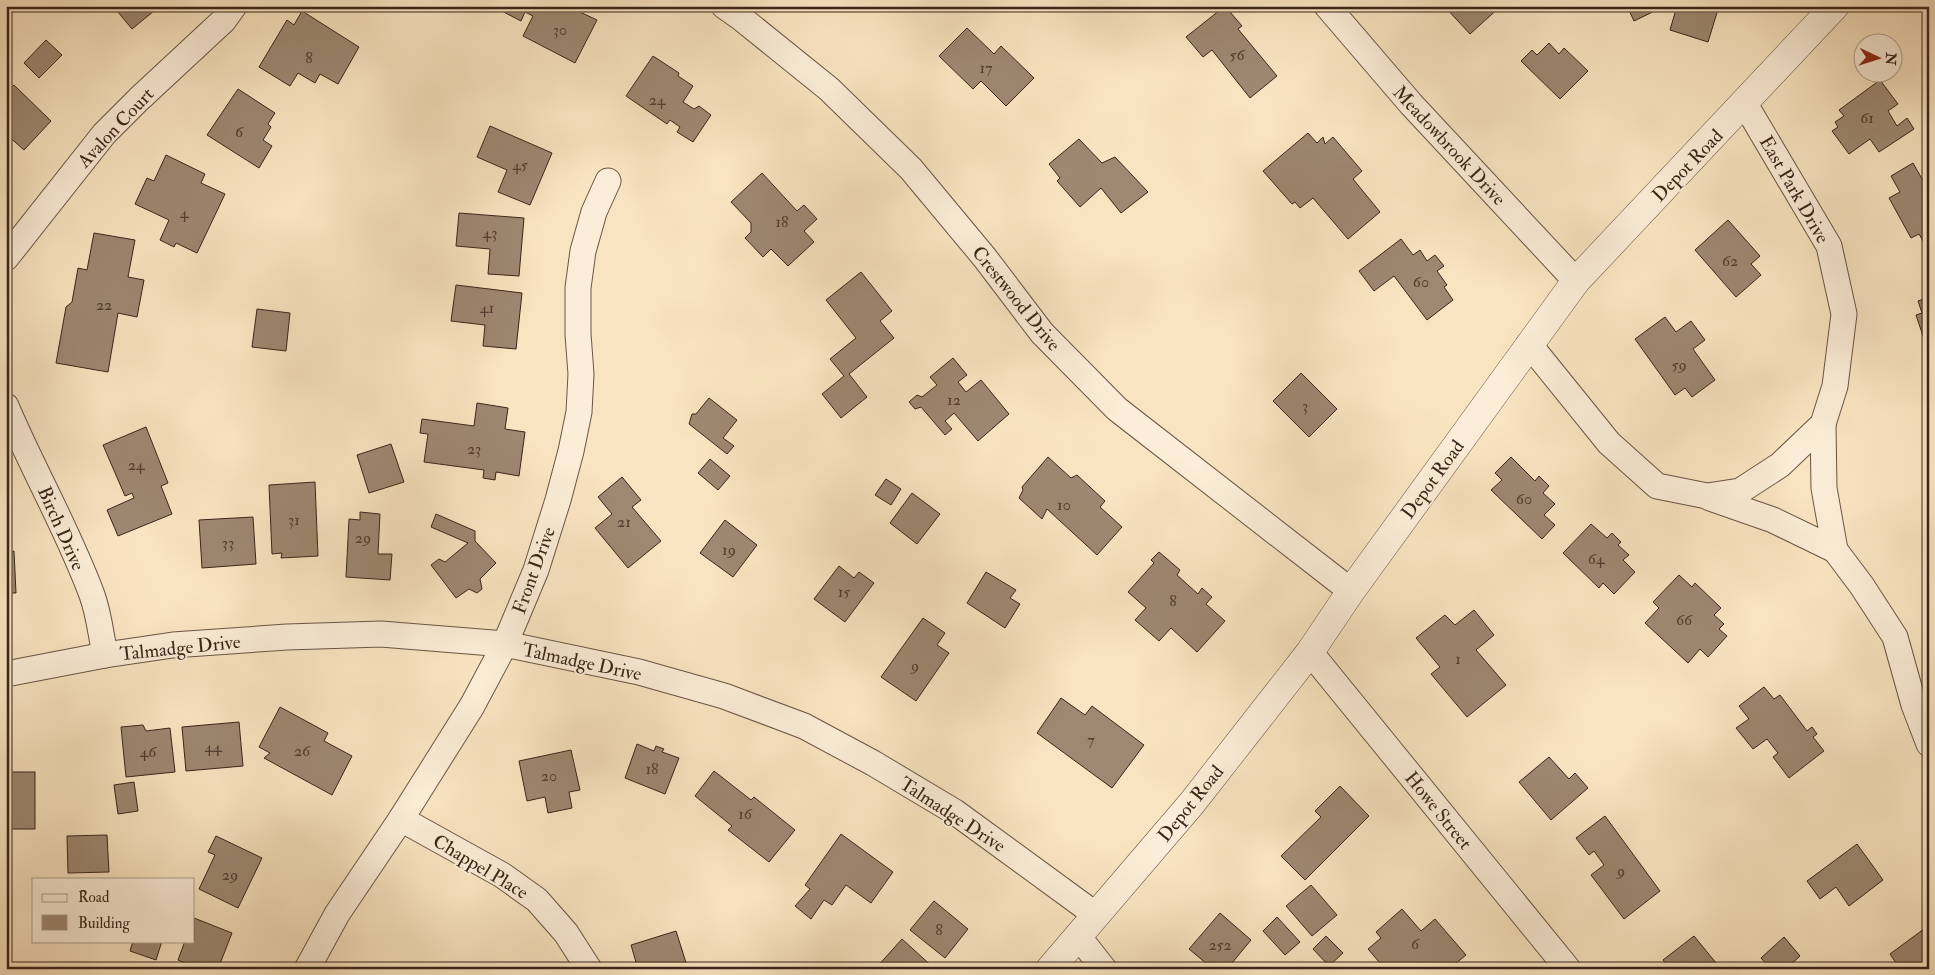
<svg xmlns="http://www.w3.org/2000/svg" width="1935" height="975" viewBox="0 0 1935 975" font-family="'IM FELL Double Pica',serif">
<style>
.building{fill:#9d8871;stroke:#39251a}
.lines{fill:none;stroke-linecap:round;stroke-linejoin:round}
.minor-casing{stroke:#695544;stroke-width:27}
.tertiary-casing{stroke:#695544;stroke-width:29}
.minor{stroke:#fbedd7;stroke-width:25}
.tertiary{stroke:#fbedd7;stroke-width:28}
.labels{text-anchor:middle;stroke-width:4;stroke-linejoin:round;paint-order:stroke}
.number-label{font-size:16px;fill:#523e30}
.street-label{font-size:19px;fill:#39251a;stroke:#fbedd7}
</style>
<rect width="100%" height="100%" fill="#f9e4c1"/>
<filter id="stains"><feTurbulence type="fractalNoise" baseFrequency=".004" numOctaves="4"/><feColorMatrix values="0 0 0 0 .2 0 0 0 0 .09 0 0 0 0 .02 0 0 0 .5 -.17"/></filter>
<radialGradient id="worn" r=".72"><stop offset=".6" stop-color="#630" stop-opacity="0"/><stop offset="1" stop-color="#630" stop-opacity=".3"/></radialGradient>
<!-- building -->
<g class="building">
<path d="M113 6H160L132 29Z"/>
<path d="M492 6H583L580 12 597 20 575 63 523 36 533 16 525 12 521 21Z"/>
<path d="M1225 6 1242 26 1238 29 1277 76 1250 98 1212 50 1203 57 1186 37Z"/>
<path d="M1444 6H1501L1470 34Z"/>
<path d="M1627 6H1665L1634 21Z"/>
<path d="M1677 6H1719L1708 42 1670 30Z"/>
<path d="M1929 8V23L1923 11Z"/>
<path d="M302 11 359 47 338 84 320 74 315 83 298 73 290 86 259 67 287 20 294 25Z"/>
<path d="M967 28 994 54 1001 46 1034 78 1006 106 981 81 973 89 939 56Z"/>
<path d="M46 40 62 55 39 78 24 63Z"/>
<path d="M1549 43 1559 54 1564 48 1588 71 1560 99 1521 61 1532 50 1537 55Z"/>
<path d="M653 56 679 73 678 76 693 86 683 102 694 109 699 106 711 115 693 142 677 132 680 127 670 120 667 124 626 96Z"/>
<path d="M1880 80 1898 104 1888 111 1897 126 1907 118 1914 129 1879 152 1870 139 1849 154 1832 131 1838 127 1835 122 1844 116 1839 110Z"/>
<path d="M14 85 51 121 24 150 6 134V93Z"/>
<path d="M238 89 275 113 268 124 271 127 263 140 272 146 259 168 207 135Z"/>
<path d="M490 126 552 153 530 205 498 192 507 170 477 157Z"/>
<path d="M1308 133 1317 143 1323 137 1325 144 1333 137 1362 171 1353 179 1380 212 1348 239 1313 198 1300 208 1295 202 1292 204 1263 171Z"/>
<path d="M1079 139 1102 163 1115 157 1148 192 1121 213 1101 188 1080 207 1057 181 1060 178 1049 164Z"/>
<path d="M166 155 205 174 201 183 225 194 197 253 176 243 174 247 160 240 169 220 135 204 147 178 154 181Z"/>
<path d="M1913 163 1929 191V244L1926 246 1919 234 1911 238 1889 198 1900 192 1891 176Z"/>
<path d="M762 173 797 211 804 205 817 219 804 231 814 242 788 266 771 249 763 257 745 238 751 232V223L731 202Z"/>
<path d="M459 213 524 218 519 276 488 274 490 249 456 246Z"/>
<path d="M1728 220 1760 256 1751 264 1761 275 1736 297 1695 250Z"/>
<path d="M94 233 135 240 128 277 144 280 137 317 118 313 108 372 56 363 66 307 72 302 78 268 87 270Z"/>
<path d="M1401 239 1413 255 1420 250 1427 261 1435 255 1444 266 1437 271 1447 285 1444 287 1453 300 1427 320 1394 276 1374 291 1359 271Z"/>
<path d="M861 272 892 311 880 321 894 338 849 374 867 397 841 418 822 394 844 376 830 359 856 338 826 300Z"/>
<path d="M1929 278V292L1925 279Z"/>
<path d="M456 285 522 293 516 349 483 346 485 325 451 321Z"/>
<path d="M1929 297V348H1927L1916 315 1922 313 1918 301Z"/>
<path d="M257 309 290 313 286 351 252 347Z"/>
<path d="M1665 317 1676 332 1691 321 1705 340 1693 349 1715 380 1692 397 1685 388 1675 395 1635 339Z"/>
<path d="M953 358 967 375 958 382 966 392 981 380 1009 414 978 441 954 413 945 421 952 429 945 435 921 407 915 409 909 402 917 395 922 397 937 385 930 377Z"/>
<path d="M1301 373 1337 409 1309 437 1273 401Z"/>
<path d="M709 398 737 420 723 438 734 446 727 454 689 424 692 414H696Z"/>
<path d="M477 403 508 408 505 429 525 432 519 476 496 472 495 480 483 478 484 470 424 462 428 434 420 433 422 419 474 426Z"/>
<path d="M146 427 168 483 161 486 172 514 118 536 107 510 134 498 132 493 125 496 103 445Z"/>
<path d="M391 444 404 482 369 493 357 455Z"/>
<path d="M1048 457 1071 478 1077 475 1105 501 1100 507 1122 527 1097 555 1047 509 1042 519 1019 498 1023 490 1022 487Z"/>
<path d="M1511 457 1535 481 1539 476 1549 486 1543 493 1555 504 1544 515 1555 525 1542 539 1491 490 1502 480 1495 473Z"/>
<path d="M710 459 730 476 718 490 698 473Z"/>
<path d="M622 477 641 500 632 507 661 541 628 568 595 528 612 514 598 497Z"/>
<path d="M886 479 901 489 891 505 875 495Z"/>
<path d="M315 482 318 556 281 558 282 553 272 554 269 485Z"/>
<path d="M912 493 940 514 917 544 890 523Z"/>
<path d="M360 512 380 514 378 554H392L390 580 346 577 349 519 360 520Z"/>
<path d="M436 514 475 531V541L496 563 480 579 482 589 477 593 469 589 456 598 431 565 439 559 445 562 468 543 431 527Z"/>
<path d="M253 517 256 564 202 568 199 520Z"/>
<path d="M725 520 757 545 733 577 700 553Z"/>
<path d="M1591 524 1607 538 1612 533 1621 542 1618 545 1629 555 1623 560 1635 572 1614 594 1603 583 1599 588 1563 553Z"/>
<path d="M14 551 16 593H6V552Z"/>
<path d="M1159 552 1180 570 1177 575 1198 594 1202 588 1212 597 1206 604 1225 621 1197 652 1171 628 1159 641 1135 620 1146 608 1128 592 1154 563 1151 560Z"/>
<path d="M839 566 854 578 859 572 874 583 845 622 814 599Z"/>
<path d="M986 572 1016 590 1010 598 1020 604 1005 628 967 603Z"/>
<path d="M1679 575 1692 587 1695 583 1721 608 1714 615 1724 624 1719 629 1727 636 1708 657 1700 649 1688 663 1645 623 1659 608 1653 602Z"/>
<path d="M1474 610 1494 635 1476 650 1506 685 1467 717 1431 674 1440 667 1416 638 1445 615 1455 625Z"/>
<path d="M923 618 945 633 937 645 949 653 916 701 881 677Z"/>
<path d="M1764 687 1774 699 1780 695 1807 731 1812 727 1817 734 1813 737 1824 751 1789 778 1773 757 1778 753 1767 739 1753 749 1736 728 1749 719 1739 706Z"/>
<path d="M1061 698 1085 715 1092 706 1144 745 1112 788 1037 733Z"/>
<path d="M280 707 328 733 324 741 352 756 332 795 264 758 270 753 259 747Z"/>
<path d="M239 722 243 766 186 771 182 727Z"/>
<path d="M143 725 146 731 170 728 175 772 126 777 121 727Z"/>
<path d="M637 744 654 751 656 746 664 749 662 752 679 758 665 794 625 778Z"/>
<path d="M571 750 580 790 569 792 572 808 548 813 545 797 527 801 519 761Z"/>
<path d="M1549 757 1569 779 1575 773 1588 788 1551 820 1519 782Z"/>
<path d="M714 771 751 800 754 797 795 830 769 862 728 830 732 826 695 796Z"/>
<rect x="6" y="772" width="29" height="57"/>
<path d="M134 782 138 811 118 814 114 785Z"/>
<path d="M1340 786 1369 816 1305 880 1281 856 1321 817 1315 811Z"/>
<path d="M1605 816 1660 891 1624 919 1591 875 1604 865 1594 851 1589 855 1576 838Z"/>
<path d="M841 834 893 872 871 903 846 885 832 905 824 900 811 919 795 906 810 889 805 885Z"/>
<path d="M107 835 109 872 68 873 67 836Z"/>
<path d="M216 836 262 858 238 908 199 889 215 855 208 852Z"/>
<path d="M1857 844 1883 880 1849 906 1836 887 1820 899 1807 881Z"/>
<path d="M1311 885 1337 915 1312 936 1286 906Z"/>
<path d="M934 901 968 929 945 958 910 930Z"/>
<path d="M1402 909 1421 931 1435 919 1466 955 1449 969H1417L1413 964 1407 969H1385L1368 949 1381 938 1376 932Z"/>
<path d="M1220 913 1251 940 1227 969H1213L1189 949Z"/>
<path d="M1277 917 1300 942 1285 955 1263 931Z"/>
<path d="M194 918 232 933 218 969H199L178 960 185 941H194Z"/>
<path d="M1928 926 1929 969H1900L1890 954Z"/>
<path d="M676 931 688 969H638L631 945Z"/>
<path d="M1326 936 1343 953 1329 966 1313 949Z"/>
<path d="M1694 936 1721 969H1670L1663 960Z"/>
<path d="M1784 937 1800 956 1786 969H1771L1761 958Z"/>
<path d="M902 939 935 969H875Z"/>
<path d="M133 941H162L156 960 130 951Z"/>
</g>
<g class="lines">
<!-- minor casing -->
<g class="minor-casing">
<g id="minor">
<path d="M724 6 741 18 829 89 911 169 985 258 1042 333 1117 409 1351 591"/>
<path d="M1327 6 1411 104 1576 281"/>
<path d="M6 258 104 134 139 99 224 20 234 6"/>
<path d="M1529 344 1609 443 1657 486 1707 496 1740 491 1780 465 1823 424 1835 386 1844 314 1829 246 1745 104"/>
<path d="M6 406C33 470 68 530 92 595 99 614 101 635 105 655"/>
<path d="M1823 424 1824 488 1835 550 1862 586 1895 637 1914 705 1929 744"/>
<path d="M1710 498 1773 520 1835 550"/>
<path d="M1310 652 1568 969"/>
<path d="M6 674 105 655 173 645 287 637 381 634 505 644 639 672 724 696 804 726 873 763 955 812 1096 915"/>
<path d="M401 819 502 875 537 900 566 933 589 969"/>
<path d="M1078 936 1104 969"/>
<path d="M307 969 337 914 401 819 472 706 505 644 536 570 558 500 571 451 579 412 581 374 578 334V288L583 251 594 212 608 181"/>
</g>
</g>
<!-- tertiary casing -->
<g class="tertiary-casing">
<path id="tertiary" d="M1050 969 1192 803 1310 652 1351 591 1576 281 1835 6"/>
</g>
<!-- minor -->
<use href="#minor" class="minor"/>
<!-- tertiary -->
<use href="#tertiary" class="tertiary"/>
</g>
<g class="labels">
<!-- number labels -->
<g class="number-label">
<text x="560" y="35">30</text>
<text x="1237" y="60">56</text>
<text x="309" y="63">8</text>
<text x="986" y="73">17</text>
<text x="657" y="105">24</text>
<text x="1867" y="123">61</text>
<text x="239" y="137">6</text>
<text x="520" y="170">45</text>
<text x="184" y="218">4</text>
<text x="782" y="227">18</text>
<text x="490" y="238">43</text>
<text x="1730" y="266">62</text>
<text x="1421" y="287">60</text>
<text x="104" y="310">22</text>
<text x="487" y="313">41</text>
<text x="1679" y="370">59</text>
<text x="954" y="405">12</text>
<text x="1305" y="411">3</text>
<text x="474" y="454">23</text>
<text x="136" y="470">24</text>
<text x="1524" y="504">60</text>
<text x="1064" y="510">10</text>
<text x="294" y="525">31</text>
<text x="624" y="527">21</text>
<text x="363" y="543">29</text>
<text x="228" y="548">33</text>
<text x="729" y="555">19</text>
<text x="1596" y="564">64</text>
<text x="844" y="597">15</text>
<text x="1173" y="606">8</text>
<text x="1684" y="625">66</text>
<text x="1458" y="664">1</text>
<text x="915" y="671">9</text>
<text x="1091" y="745">7</text>
<text x="213" y="752">44</text>
<text x="302" y="756">26</text>
<text x="148" y="757">46</text>
<text x="652" y="774">18</text>
<text x="549" y="781">20</text>
<text x="745" y="819">16</text>
<text x="1621" y="876">9</text>
<text x="230" y="880">29</text>
<text x="939" y="935">8</text>
<text x="1415" y="949">6</text>
<text x="1220" y="950">252</text>
</g>
<!-- street labels -->
<g class="street-label">
<text transform="translate(115 127) rotate(-47)" y="7">Avalon Court</text>
<text transform="translate(1450 145) rotate(47)" y="7">Meadowbrook Drive</text>
<text transform="translate(1687 165) rotate(-46)" y="7">Depot Road</text>
<text transform="translate(1795 189) rotate(60)" y="7">East Park Drive</text>
<text transform="translate(1017 298) rotate(51)" y="7">Crestwood Drive</text>
<text transform="translate(1432 479) rotate(-54)" y="7">Depot Road</text>
<text transform="translate(62 528) rotate(66)" y="7">Birch Drive</text>
<text transform="translate(533 570) rotate(-70)" y="7">Front Drive</text>
<text transform="translate(180 647) rotate(-6)" y="7">Talmadge Drive</text>
<text transform="translate(582 661) rotate(12)" y="7">Talmadge Drive</text>
<text transform="translate(1190 803) rotate(-51)" y="7">Depot Road</text>
<text transform="translate(1439 810) rotate(51)" y="7">Howe Street</text>
<text transform="translate(953 814) rotate(33)" y="7">Talmadge Drive</text>
<text transform="translate(481 866) rotate(31)" y="7">Chappel Place</text>
</g>
</g>
<!-- margin -->
<rect width="1935" height="975" fill="none" stroke="#f9e4c1" stroke-width="25"/>
<rect x="8" y="8" width="1920" height="960" fill="none" stroke="#39251a" stroke-width="2.5"/>
<rect x="12" y="12" width="1910" height="950" fill="none" stroke="#39251a"/>
<!-- legend -->
<rect x="32" y="878" width="162" height="65" fill="#fbedd7" stroke="#ad9d8b"/>
<rect x="42" y="894" width="25" height="8" fill="#fbedd7" stroke="#ad9d8b"/>
<text x="78" y="902" font-size="15" fill="#39251a">Road</text>
<rect x="42" y="915" width="25" height="15" fill="#9d8871" stroke="#ad9d8b"/>
<text x="78" y="928" font-size="15" fill="#39251a">Building</text>
<!-- north arrow -->
<g transform="translate(1878 58) rotate(94)"><circle r="24" fill="#fbedd7" stroke="#ad9d8b"/>
<path d="M0-4L9 19L0 12L-9 19Z" fill="#8f2418"/>
<text y="-8" font-size="14" font-weight="bold" text-anchor="middle" fill="#39251a">N</text>
</g>
<rect width="100%" height="100%" filter="url(#stains)"/>
<rect width="100%" height="100%" fill="url(#worn)"/>
</svg>
